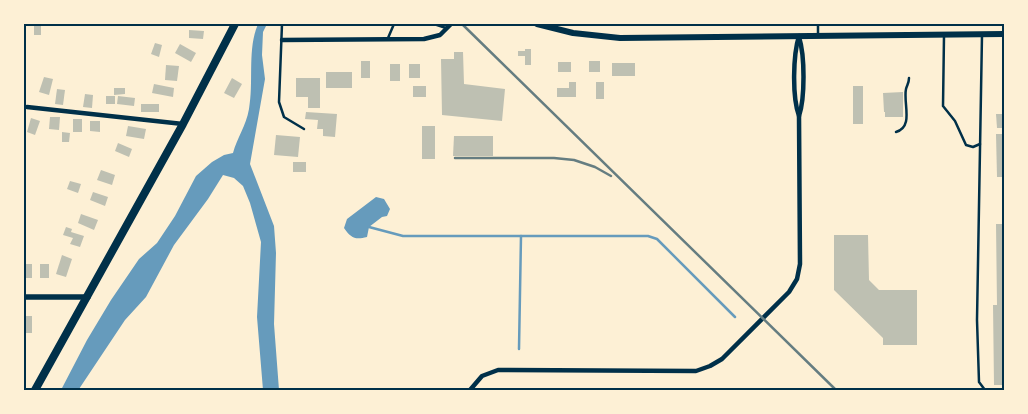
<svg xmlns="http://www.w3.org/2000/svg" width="1028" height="414" viewBox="0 0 1028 414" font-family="'DM Sans',sans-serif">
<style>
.water{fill:#669bbc}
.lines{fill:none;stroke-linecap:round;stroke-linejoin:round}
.stream{stroke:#669bbc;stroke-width:2.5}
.building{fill:#bec0b2}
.path{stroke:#003049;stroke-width:1}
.service{stroke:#003049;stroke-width:2.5}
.minor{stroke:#003049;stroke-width:4.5}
.tertiary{stroke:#003049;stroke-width:5.5}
.secondary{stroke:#003049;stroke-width:6}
.primary{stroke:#003049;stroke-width:8}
.rail{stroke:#657d81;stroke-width:2.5}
.neatline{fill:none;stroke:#003049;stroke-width:2}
</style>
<rect width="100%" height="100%" fill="#fdf0d5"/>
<!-- water -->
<g class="water">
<path d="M258 24H267L263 32 262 55 265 79 250 164 274 226 276 253 274 324 279 390H263L257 317 261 242 250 203 243 186 234 178 223 175 208 199 174 245 146 297 125 320 79 389 78 390H61L87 340 111 300 139 259 157 243 175 216 196 176 212 162 224 155 233 153C237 138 246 126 249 109 254 81 247 50 258 24Z"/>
<path d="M376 197 384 199 390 209 387 216 382 217 369 227 367 237C355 240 351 238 344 228L347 219Z"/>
</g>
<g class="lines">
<!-- stream -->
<g class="stream">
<path d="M369 227 403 236H648L657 239 735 317"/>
<path d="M519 349 521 236"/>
</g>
</g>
<!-- building -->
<g class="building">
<rect x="34" y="26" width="7" height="9"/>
<path d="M189 30 204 31 203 39 189 38Z"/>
<path d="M155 43 162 45 159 57 151 54Z"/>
<path d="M180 44 196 53 191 62 175 53Z"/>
<path d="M525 49H531V65H525V56H518V51H525Z"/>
<path d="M454 52H463L464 84 505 89 502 121 442 115 441 59H454Z"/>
<rect x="361" y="61" width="9" height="17"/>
<rect x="589" y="61" width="11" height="11"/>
<rect x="558" y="62" width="13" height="10"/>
<rect x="612" y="63" width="23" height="13"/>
<rect x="390" y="64" width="10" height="17"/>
<rect x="409" y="64" width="11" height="14"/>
<path d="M166 65 179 66 177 81 165 80Z"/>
<rect x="326" y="72" width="26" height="16"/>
<path d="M44 77 53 79 49 95 39 92Z"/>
<path d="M232 78 242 84 234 98 224 93Z"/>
<path d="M296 78H320V108H308V97H296Z"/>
<path d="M569 82H576V97H557V88H569Z"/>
<rect x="596" y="82" width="8" height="17"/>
<path d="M154 84 174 88 173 97 152 93Z"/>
<rect x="413" y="86" width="13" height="11"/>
<rect x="853" y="86" width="10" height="38"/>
<path d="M114 88H125V94L114 95Z"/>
<path d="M57 89 65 90 63 105 55 104Z"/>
<path d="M903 92V117H885V112H884L883 93Z"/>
<path d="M85 94 93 95 92 108 83 107Z"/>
<rect x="106" y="96" width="9" height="8"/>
<path d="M118 96 135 98 134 106 117 104Z"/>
<rect x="141" y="104" width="18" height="8"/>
<path d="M306 112 337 114 335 137 323 136V129H317L318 120 305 119Z"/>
<path d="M996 114H1004V128H997Z"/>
<path d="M50 117H60L59 130 49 129Z"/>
<path d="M31 118 40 121 35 135 27 132Z"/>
<rect x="73" y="119" width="9" height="13"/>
<path d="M90 121H100V132L90 131Z"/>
<path d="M128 126 146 129 144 139 126 136Z"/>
<rect x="422" y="126" width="13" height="33"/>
<path d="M62 132 70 133 69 142H62Z"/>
<path d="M996 134H1004V177H997Z"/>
<path d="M276 135 300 137 298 157 274 155Z"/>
<path d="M454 136H493V156H453Z"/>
<path d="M118 143 132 149 129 157 115 151Z"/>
<rect x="293" y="162" width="13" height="10"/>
<path d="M101 170 115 175 112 185 97 180Z"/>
<path d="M70 181 81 184 78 193 67 189Z"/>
<path d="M93 192 108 197 105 206 90 200Z"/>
<path d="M81 214 98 220 94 230 78 223Z"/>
<path d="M996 224H1004V385H994L993 305H997Z"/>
<path d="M66 227 72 229 71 232 84 236 80 247 70 244 73 238 63 235Z"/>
<path d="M834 235H868L869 280 879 290H917V345H883V338L834 290Z"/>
<path d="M62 255 72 259 66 277 56 274Z"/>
<rect x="24" y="264" width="8" height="14"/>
<rect x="40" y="264" width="9" height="14"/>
<rect x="24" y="316" width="8" height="17"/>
</g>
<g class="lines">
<!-- path -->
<path class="path" d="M174 390H197"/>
<!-- service -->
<g class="service">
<path d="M282 24 279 102 284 117 304 129"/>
<path d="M434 24 446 28"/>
<path d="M818 34V24"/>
<path d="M982 35 977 320 979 382 985 390"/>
<path d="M944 36 943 106 955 121 966 145 973 147 980 144"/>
<path d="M388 38 394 24"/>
<path d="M896 132C914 127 903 103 906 89 907 85 909 83 909 78"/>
</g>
<!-- minor -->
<g class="minor">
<path d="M282 40 424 39 440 35 451 24"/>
<path d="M27 107 183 124"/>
<path d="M799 116C805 98 805 56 799 37"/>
<path d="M470 390 482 376 498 370 696 371 710 366 722 359 789 292 797 279 800 264 799 116C792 97 793 55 799 36"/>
</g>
<!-- tertiary -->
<path class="tertiary" d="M24 297H88"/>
<!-- secondary -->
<path class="secondary" d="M537 24 573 33 620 38 1004 34"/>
<!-- primary -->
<path class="primary" d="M35 390 183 124 235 24"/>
<!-- rail -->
<g class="rail">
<path d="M462 24 836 390"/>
<path d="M455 158H554L574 160 595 167 611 176"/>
</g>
</g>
<!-- border -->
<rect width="1028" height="414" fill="none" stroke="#fdf0d5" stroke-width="50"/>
<rect x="25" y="25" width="978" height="364" class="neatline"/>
</svg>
